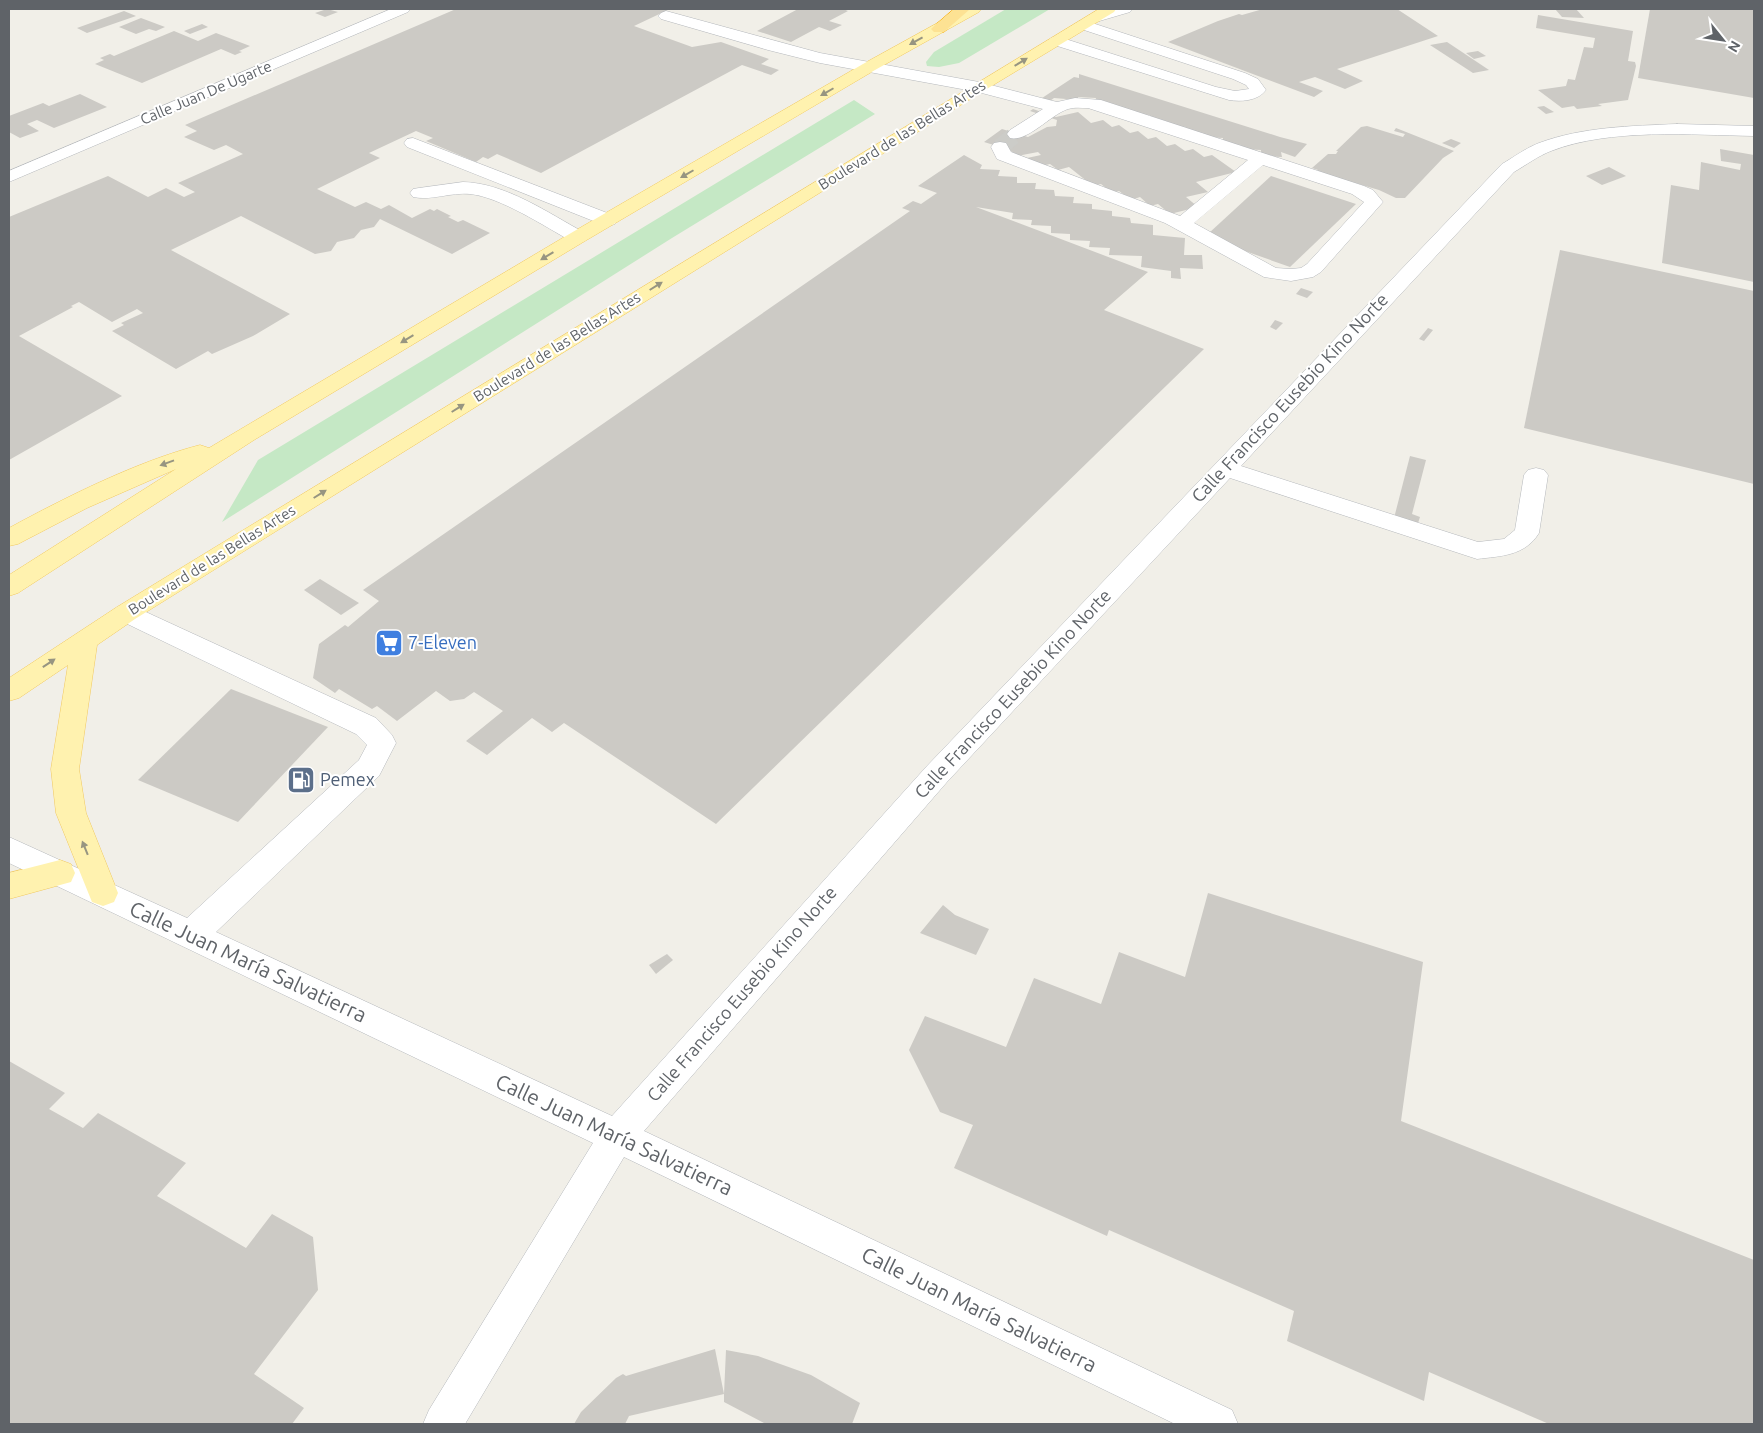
<svg xmlns="http://www.w3.org/2000/svg" width="1763" height="1433" viewBox="0 0 1763 1433" font-family="Ubuntu,sans-serif">
<style>
.green{fill:#c5e8c5}
.building{fill:#cccac5}
.lines{fill:none;stroke-linecap:round;stroke-linejoin:round}
.minor-tunnel{stroke:#ccccc8;stroke-width:17;stroke-dasharray:17 8;stroke-linecap:butt}
.minor-casing{stroke:#b5b8bc;stroke-width:1}
.major-casing{stroke:#f2c960;stroke-width:1}
.highway-casing{stroke:#f9ab00;stroke-width:1}
.minor{fill:#fff;fill-rule:evenodd}
.major{fill:#fff2af;fill-rule:evenodd}
.highway{fill:#fde293;fill-rule:evenodd}
.oneway{fill:#979581}
.labels{text-anchor:middle;stroke-width:4;stroke-linejoin:round;paint-order:stroke}
.far-street-label{font-size:15px;fill:#5f6368;stroke:#fff}
.street-label{font-size:18px;fill:#5f6368;stroke:#fff}
.shop-label{font-size:18px;fill:#366cbe;stroke:#fff;text-anchor:start}
.service-label{font-size:18px;fill:#4e5e75;stroke:#fff;text-anchor:start}
.near-street-label{font-size:21px;fill:#5f6368;stroke:#fff}
</style>
<rect width="100%" height="100%" fill="#f1efe8"/>
<!-- green -->
<g class="green">
<path d="M1006 9H1050L959 63 939 67 927 66 926 62 934 52Z"/>
<path d="M854 100 875 114 672 238 222 522 258 460Z"/>
</g>
<!-- building -->
<g class="building">
<path d="M327 9 338 12 325 17 315 13Z"/>
<path d="M456 9H670L634 26 692 47 721 42 769 59 761 64 779 70 771 75 742 65 541 173 497 154 488 159 483 157 476 162 426 141 433 138 416 131 369 153 380 158 317 189 355 207 366 202 381 209 389 205 412 218 430 209 434 211 437 209 451 216 448 217 458 222 463 220 490 233 452 254 380 219 374 227 361 230 354 238 337 242 331 251 315 254 241 216 171 250 290 314 253 336 212 354 208 351 176 369 112 331 124 325 121 323 143 313 137 309 112 322 79 302 71 306 73 307 19 336 122 396 9 460V217L108 176 148 197 166 188 184 197 195 192 178 183 243 154 226 145 214 150 184 137 197 131 185 125Z"/>
<path d="M798 9H843L848 11 829 21 842 25 830 31 819 27 791 42 757 31Z"/>
<path d="M1263 9H1397L1438 36 1337 69 1363 81 1345 89 1315 77 1299 82 1323 91 1314 97 1168 42 1218 21 1239 14 1242 15Z"/>
<path d="M1555 9H1576L1584 18 1562 17Z"/>
<path d="M1650 9H1754V98L1638 78Z"/>
<path d="M124 11 136 16 87 33 77 28Z"/>
<path d="M1538 15 1633 31 1628 61 1635 62 1636 66 1628 100 1598 104 1602 106 1577 109 1574 106 1562 108 1538 90 1566 86 1568 79 1575 80 1584 47 1593 48 1595 38 1536 28Z"/>
<path d="M141 18 165 27 156 31 149 29 136 34 119 27Z"/>
<path d="M202 24 208 27 190 34 184 31Z"/>
<path d="M174 31 198 41 216 33 250 46 239 51 242 52 235 55 221 49 142 83 95 64 104 60 100 58 110 54 114 56Z"/>
<path d="M1447 42 1489 70 1473 73 1430 45Z"/>
<path d="M1478 51 1486 56 1474 59 1466 53Z"/>
<path d="M1079 74 1280 137 1307 144 1295 157 1281 152 1282 157 1261 156V150L1242 149 1241 145 1223 144V138L1204 137 1203 133 1186 131V127L1167 126 1166 121 1150 120V115L1130 114V109L1113 108 1114 104 1095 103 1096 98 1078 97V100L1054 98 1050 101 1039 100 1074 77 1079 78Z"/>
<path d="M80 94 107 107 54 128 37 120 27 124 39 131 20 138 9 132V116L43 103 49 106Z"/>
<path d="M1544 106 1554 112 1546 114 1537 107Z"/>
<path d="M1033 109 1056 117 1078 112 1091 123 1103 120 1112 127 1119 125 1130 133 1138 131 1148 139 1156 137 1167 146 1175 144 1185 151 1193 149 1204 157 1212 155 1236 172 1196 182 1208 192 1186 197 1198 207 1170 214 1158 204 1150 206 1140 197 1131 200 1119 191 1112 193 1101 184 1093 186 1069 167 1058 170 1050 164 1037 167 1027 158 1041 155 1038 152 1017 156 1010 150 984 142 1002 129 1028 137 1047 127 1056 126 1057 120 1030 111Z"/>
<path d="M1367 126 1403 137 1405 134 1394 131 1396 128 1454 151 1443 158 1405 198H1396L1379 190 1317 172 1318 170 1312 168 1328 154H1336L1338 151H1336L1361 127Z"/>
<path d="M1451 139 1461 143 1454 148 1442 143Z"/>
<path d="M1720 149 1754 155V282L1662 263 1671 185 1699 190 1701 162 1740 170 1741 164 1721 161Z"/>
<path d="M964 155 982 165 980 169 1000 170 998 176 1017 177V183H1036L1035 189 1054 190 1055 196 1074 197 1073 203 1092 204V209L1112 211V216L1130 218 1131 223 1153 225V235L1185 238 1184 255H1202L1203 269 1180 268 1181 279 1171 278V271L1141 267 1142 256 1109 255 1110 248 1089 247 1090 241 1070 240V234L1051 233V226L1031 225 1032 220 1012 219 1013 213 976 207 1148 272 1104 310 1204 349 716 824 564 723 552 732 532 718 487 755 466 741 503 711 474 692 464 699 450 701 436 691 397 721 377 706 372 709 339 689 335 693 313 678 319 644 345 625 348 627 379 601 363 590 910 211 902 208 913 201 921 204 937 193 918 186Z"/>
<path d="M1609 167 1626 176 1602 185 1586 176Z"/>
<path d="M1271 176 1356 204 1290 267 1217 241 1209 233Z"/>
<path d="M1560 250 1754 291V484L1524 428Z"/>
<path d="M1301 288 1313 292 1307 298 1296 294Z"/>
<path d="M1275 320 1283 323 1276 330 1270 327Z"/>
<path d="M1428 328 1433 330 1424 341 1419 339Z"/>
<path d="M1410 456 1426 460 1412 514 1420 517 1416 529 1393 522Z"/>
<path d="M320 579 359 603 341 615 304 590Z"/>
<path d="M231 689 328 727 238 822 138 780Z"/>
<path d="M1208 893 1423 962 1401 1121 1754 1260V1424H1549L1429 1372 1424 1401 1287 1341 1294 1311 1109 1230 1107 1236 954 1168 973 1125 940 1112 909 1050 925 1016 1006 1047 1034 978 1101 1004 1119 952 1185 977Z"/>
<path d="M943 905 955 915 989 929 976 955 920 933Z"/>
<path d="M667 954 673 960 656 974 649 965Z"/>
<path d="M9 1061 65 1093 49 1109 83 1128 98 1113 186 1163 157 1196 246 1248 272 1214 313 1237 318 1290 254 1374 304 1408 292 1424H9Z"/>
<path d="M715 1349 724 1394 726 1350 758 1356 811 1375 860 1403 852 1424H766L724 1402V1394L629 1416 625 1424H574L581 1412 616 1378 623 1374 626 1376Z"/>
</g>
<g class="lines">
<!-- minor-tunnel -->
<path class="minor-tunnel" d="M1000 147 1016 134"/>
<!-- minor casing -->
<g class="minor-casing">
<g id="minor">
<path d="M391 9H410L408 12 9 182V171Z"/>
<path d="M1109 9H1132L1130 12 1096 22 1091 20 1088 17 1091 14Z"/>
<path d="M666 11 820 53 979 82 1057 102 1075 98 1101 100 1364 186 1373 190 1383 202 1321 272 1313 277 1291 281 1264 277 1165 223 997 159 991 147 994 143 1000 142 1006 143 1011 152 1180 216 1248 160 1088 108C1081 108 1075 107 1068 109 1050 115 1028 142 1010 138L1007 134 1010 130 1043 109 978 92 820 63 768 50 661 19 658 16 661 13ZM1263 165 1352 194 1364 202 1307 264 1301 268 1291 269 1276 268 1194 223Z"/>
<path d="M1083 20 1245 73 1258 79 1266 90C1258 101 1241 102 1229 100L1051 44 1048 41 1051 38 1056 36 1216 87 1235 91 1249 89 1246 85 1233 79 1078 28 1075 25 1078 22Z"/>
<path d="M1677 124 1754 126V136C1692 135 1610 128 1551 151 1538 156 1526 165 1514 172L1241 466 1478 542 1504 539 1515 530 1524 475 1528 470 1536 468 1544 470 1548 475 1539 533C1525 556 1501 556 1477 559L1230 478 947 782 644 1131 1232 1410 1238 1424H1175L624 1157 465 1424H423L429 1410 593 1143 9 863V837L187 918 359 760 367 745 356 734 117 619 113 613 117 607 126 604 135 607 376 718 392 735 396 743 379 776 216 932 612 1116 927 766 1502 164C1514 157 1526 148 1539 143 1582 127 1631 126 1677 124Z"/>
<path d="M413 138 615 216 617 220 615 224 608 226 601 224 407 147 404 143 407 139Z"/>
<path d="M463 182C506 183 548 213 585 233L587 237 585 241 578 243 571 241C544 226 500 197 470 194 451 192 431 201 413 197L410 193 413 189 419 188Z"/>
</g>
</g>
<!-- major casing -->
<g class="major-casing">
<g id="major">
<path d="M963 9H981L979 12 875 70 585 241 254 440 18 593 9 596V575L176 469 87 508 18 544 9 546V528C66 497 138 461 200 445L209 448 571 233 863 64Z"/>
<path d="M1099 9H1116L1114 12 985 90 135 619 97 645 79 769 86 813 118 893 114 902 103 906 92 902 56 813 51 769 68 665 19 698 9 701V678L117 607Z"/>
<path d="M60 860 71 864 75 873 71 882 9 899V873Z"/>
</g>
</g>
<!-- highway casing -->
<g class="highway-casing">
<path id="highway" d="M954 9H970L944 32H934L931 29 934 26Z"/>
</g>
<!-- minor -->
<use href="#minor" class="minor"/>
<!-- major -->
<use href="#major" class="major"/>
<!-- highway -->
<use href="#highway" class="highway"/>
</g>
<!-- one-way arrows -->
<defs><path id="oneway-solid" d="M-6-.8H1V-3.2L6.5 0L1 3.2V.8H-6Z" transform="scale(1.25)"/></defs>
<g class="oneway">
<use href="#oneway-solid" transform="translate(916 41) rotate(151)"/>
<use href="#oneway-solid" transform="translate(1021 62) rotate(-31)"/>
<use href="#oneway-solid" transform="translate(827 92) rotate(150)"/>
<use href="#oneway-solid" transform="translate(687 174) rotate(150)"/>
<use href="#oneway-solid" transform="translate(547 256) rotate(149)"/>
<use href="#oneway-solid" transform="translate(656 286) rotate(-32)"/>
<use href="#oneway-solid" transform="translate(407 339) rotate(149)"/>
<use href="#oneway-solid" transform="translate(458 408) rotate(-32)"/>
<use href="#oneway-solid" transform="translate(167 463) rotate(160)"/>
<use href="#oneway-solid" transform="translate(320 494) rotate(-32)"/>
<use href="#oneway-solid" transform="translate(49 663) rotate(-34)"/>
<use href="#oneway-solid" transform="translate(85 848) rotate(-112)"/>
</g>
<!-- icons -->
<defs>
<g id="supermarket-square" transform="scale(1.4375)"><rect x="-9" y="-9" width="18" height="18" rx="4" fill="#3f7fe0" stroke="#fff"/><path d="M-6-5.5h2.5l.6 2H6L4.5 2H-2.5L-4.4-4H-6ZM-1.5 3.2a1.3 1.3 0 1 0 .1 0ZM3 3.2a1.3 1.3 0 1 0 .1 0Z" fill="#fff"/></g>
<g id="fuel-square" transform="scale(1.4375)"><rect x="-9" y="-9" width="18" height="18" rx="4" fill="#5c6f8a" stroke="#fff"/><path d="M-5.5-6h7V0h2V4h1.3V-2.5L3-4.5l.8-.8L6-3V5H2.5V1h-1V6h-7ZM-4.2-4.7v3.2H.2V-4.7Z" fill="#fff"/></g>
</defs>
<g fill-rule="evenodd">
<use href="#supermarket-square" x="389" y="643"/>
<use href="#fuel-square" x="301" y="780"/>
</g>
<g class="labels">
<!-- far-street labels -->
<g class="far-street-label">
<text transform="translate(206 93) rotate(-23)" y="5">Calle Juan De Ugarte</text>
<text transform="translate(902 135) rotate(-32)" y="5">Boulevard de las Bellas Artes</text>
<text transform="translate(557 347) rotate(-32)" y="5">Boulevard de las Bellas Artes</text>
<text transform="translate(212 560) rotate(-32)" y="5">Boulevard de las Bellas Artes</text>
</g>
<!-- street labels -->
<g class="street-label">
<text transform="translate(1290 398) rotate(-47)" y="6">Calle Francisco Eusebio Kino Norte</text>
<text transform="translate(1013 694) rotate(-47)" y="6">Calle Francisco Eusebio Kino Norte</text>
<text transform="translate(742 994) rotate(-49)" y="6">Calle Francisco Eusebio Kino Norte</text>
</g>
<!-- shop labels -->
<g class="shop-label">
<text x="408" y="649">7-Eleven</text>
</g>
<!-- service labels -->
<g class="service-label">
<text x="320" y="786">Pemex</text>
</g>
<!-- near-street labels -->
<g class="near-street-label">
<text transform="translate(248 962) rotate(25)" y="7">Calle Juan María Salvatierra</text>
<text transform="translate(614 1135) rotate(25)" y="7">Calle Juan María Salvatierra</text>
<text transform="translate(979 1310) rotate(26)" y="7">Calle Juan María Salvatierra</text>
</g>
</g>
<!-- border -->
<rect width="1763" height="1433" fill="none" stroke="#5f6368" stroke-width="20"/>
<!-- north arrow -->
<g transform="translate(1723 40) rotate(120)" stroke="#ffffff" stroke-width="4" paint-order="stroke">
<path d="M0-4L9 19L0 12L-9 19Z" fill="#5f6368"/>
<text y="-8" font-size="14" font-weight="bold" text-anchor="middle" fill="#5f6368">N</text>
</g>
</svg>
